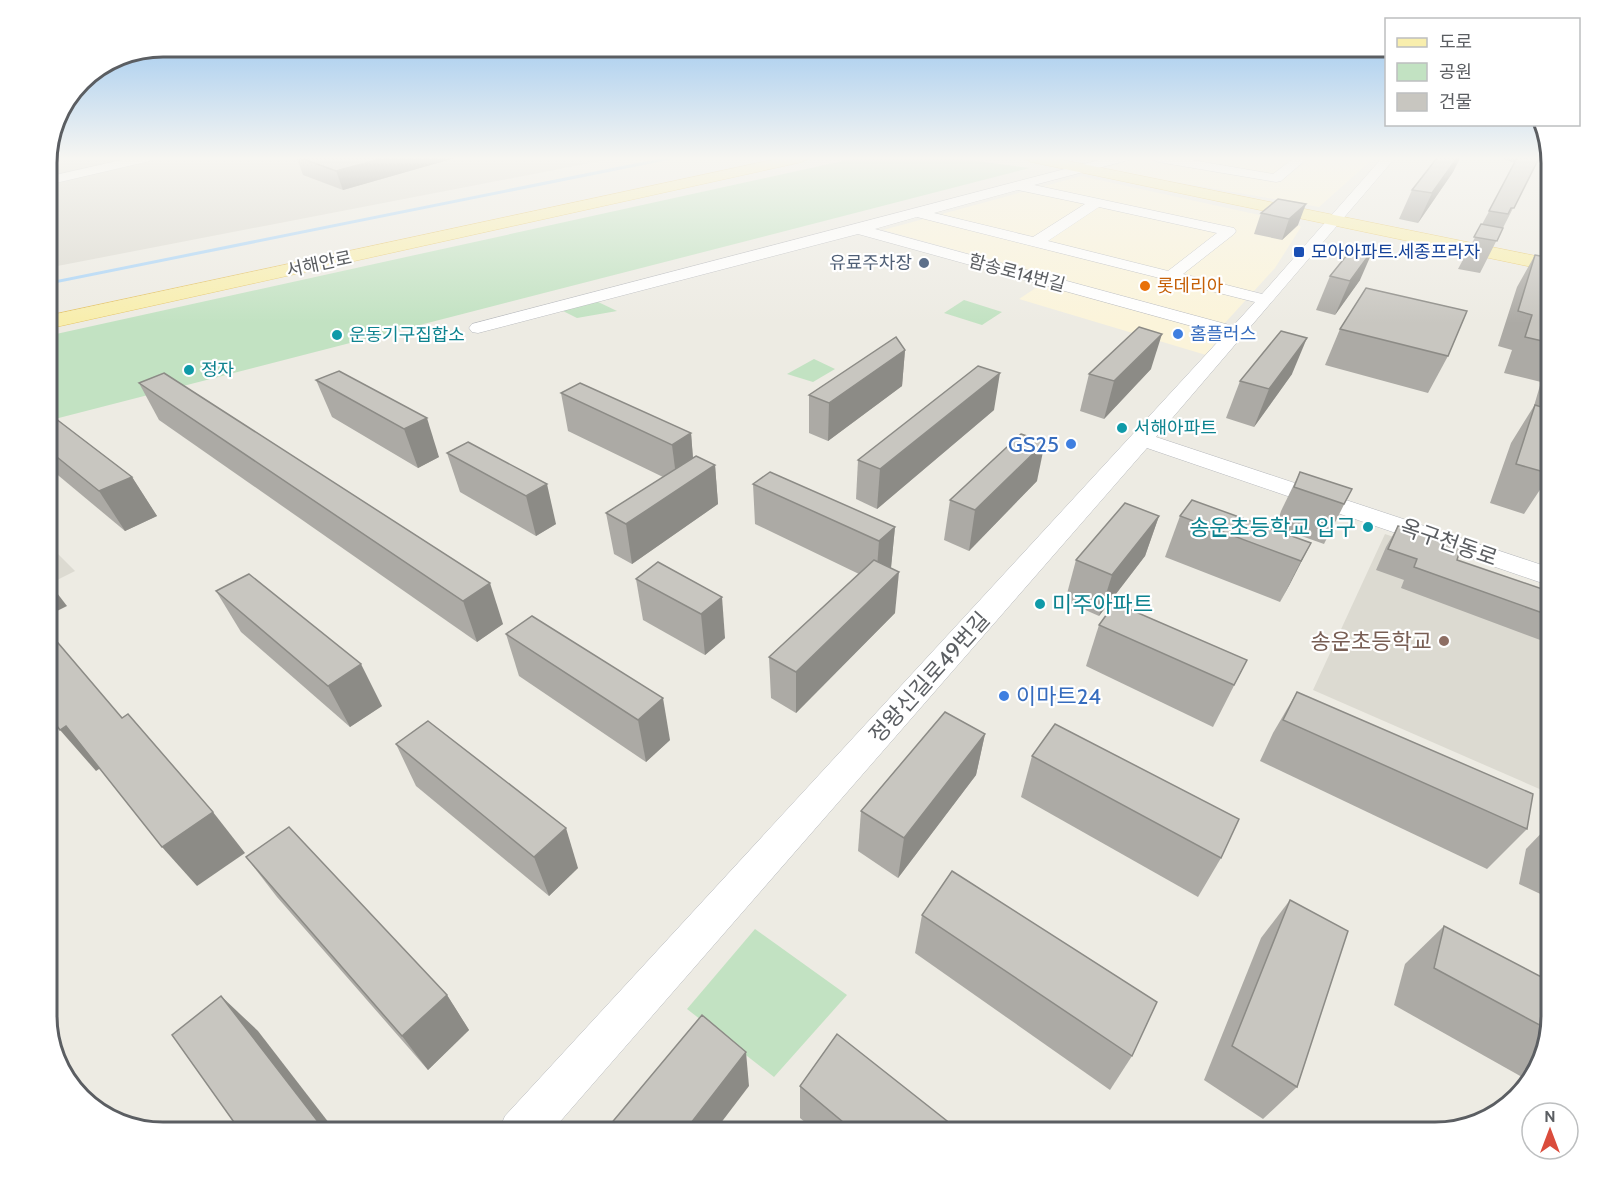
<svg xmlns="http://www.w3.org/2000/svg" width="1598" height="1179" viewBox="0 0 1598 1179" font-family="Cabin,'Noto Sans KR',sans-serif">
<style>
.commercial{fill:#fbf4da}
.education{fill:#dcdad1}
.green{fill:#c2e2c2}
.water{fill:#a8d3f7}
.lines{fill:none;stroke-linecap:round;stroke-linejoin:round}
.minor-casing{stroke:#b6b8bc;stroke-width:1}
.major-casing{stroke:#e5c464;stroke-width:1}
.minor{fill:#fff;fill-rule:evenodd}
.major{fill:#f8eead;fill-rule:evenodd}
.wall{fill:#acaaa5}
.shaded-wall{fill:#8c8b86}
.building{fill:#c8c6c0;stroke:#8c8b86;stroke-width:1.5}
.transit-dot{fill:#1a4fb4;stroke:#fff;stroke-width:2}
.service-dot{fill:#5c6f8a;stroke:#fff;stroke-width:2}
.food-dot{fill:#e8710a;stroke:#fff;stroke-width:2}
.shop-dot{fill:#3f7fe0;stroke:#fff;stroke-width:2}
.culture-dot{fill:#0f9aa8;stroke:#fff;stroke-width:2}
.education-dot{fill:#8d6e63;stroke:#fff;stroke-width:2}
.labels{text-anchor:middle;stroke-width:4.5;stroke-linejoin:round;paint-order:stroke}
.far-transit-label{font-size:18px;fill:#164399;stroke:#fff;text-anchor:start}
.far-service-label{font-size:18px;fill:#4e5e75;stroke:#fff;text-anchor:end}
.far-street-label{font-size:18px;fill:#5b5e62;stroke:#fff}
.far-food-label{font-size:18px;fill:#c56008;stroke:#fff;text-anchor:start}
.far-shop-label{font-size:18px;fill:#366cbe;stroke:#fff;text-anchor:start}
.far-culture-label{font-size:18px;fill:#0d838f;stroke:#fff;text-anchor:start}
.shop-label{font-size:22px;fill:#366cbe;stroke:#fff;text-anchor:end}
.culture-label{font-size:22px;fill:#0d838f;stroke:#fff;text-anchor:end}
.street-label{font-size:22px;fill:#5b5e62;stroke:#fff}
.education-label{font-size:22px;fill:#785e54;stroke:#fff;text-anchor:end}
.rim{fill:none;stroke:#5b5e62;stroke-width:3}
</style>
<rect width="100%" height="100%" fill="#edebe3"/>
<!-- commercial -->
<g class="commercial">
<path d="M1139 158H1374L1319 207 1101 169Z"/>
<path d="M1081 176 1296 223 1301 227 1275 268 1224 324 883 230Z"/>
<path d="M1043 283 1223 333 1206 355 1019 299Z"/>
</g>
<!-- education -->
<g class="education">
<path d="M47 158H616L47 268Z"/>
<path d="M1385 534 1551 591V794L1313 690Z"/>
<path d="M47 543 75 571 47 585Z"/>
</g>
<!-- green -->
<g class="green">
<path d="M856 158H955L1030 168 47 421V336Z"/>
<path d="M594 300 617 311 577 318 559 309Z"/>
<path d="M964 300 1002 312 982 325 944 313Z"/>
<path d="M814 359 835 369 813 382 787 374Z"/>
<path d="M755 929 847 995 774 1077 687 1009Z"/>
</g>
<!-- water -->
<path class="water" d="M662 158H678L47 285V282Z"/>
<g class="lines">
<!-- minor casing -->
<g class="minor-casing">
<g id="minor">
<path d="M130 158H152L150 161 47 185V177Z"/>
<path d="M1107 158H1127L1125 161 1034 185 1234 228 1236 231 1234 234 1183 274 1262 294 1382 158H1395L1156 437 1551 568V586L1147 448 551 1132H498L505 1116 1224 335 858 234 478 333 472 332 469 328 472 324ZM1018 190 1085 204 1033 237 934 213ZM1099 207 1217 233 1168 271 1048 241ZM917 217 1255 302 1233 326 875 229Z"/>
<path d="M1152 158H1180L1273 174 1294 158H1308L1281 181 1276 182 1158 162Z"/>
</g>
</g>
<!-- major casing -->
<g class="major-casing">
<g id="major">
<path d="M781 158H809L802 162 47 329V316Z"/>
<path d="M1024 158H1053L1551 259V271L1031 162Z"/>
</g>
</g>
<!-- minor -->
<use href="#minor" class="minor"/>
<!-- major -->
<use href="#major" class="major"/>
</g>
<!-- wall -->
<g class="wall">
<path d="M297 158H455L343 190 303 175Z"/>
<path d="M1437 158H1460L1453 172 1418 223 1399 219 1412 190Z"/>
<path d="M1500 158H1541L1538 163H1536L1480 273 1458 269 1515 163Z"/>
<path d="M1278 199 1298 225 1282 240 1254 234 1261 213Z"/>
<path d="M1535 255 1551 258V473L1524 514 1490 503 1511 443 1534 406 1541 382 1504 373 1512 350 1498 346 1517 287Z"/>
<path d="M1330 276 1360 280 1335 315 1316 310Z"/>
<path d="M1340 329 1448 356 1428 393 1325 365Z"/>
<path d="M905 350 902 386 828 441 809 433V395Z"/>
<path d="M1151 369 1104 419 1080 411 1089 374Z"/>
<path d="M339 371 439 457 418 468 332 417 316 380Z"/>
<path d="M1292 374 1254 427 1226 418 1240 381Z"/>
<path d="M139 383 503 624 477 642 159 420Z"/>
<path d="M561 393 691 433 693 458 715 465 718 504 632 564 614 554 606 513 663 477 568 431Z"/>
<path d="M994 410 877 509 856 499 858 460Z"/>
<path d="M47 412 132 477 157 516 125 531 47 466Z"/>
<path d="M468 442 556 524 536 536 460 492 447 453Z"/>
<path d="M1300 472 1352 489 1324 544 1276 527 1281 511Z"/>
<path d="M1037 481 969 551 944 540 950 500Z"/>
<path d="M753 484 895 527 891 568 895 613 796 713 771 698 769 657 859 574 755 524Z"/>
<path d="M1159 516 1145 556 1099 616 1065 601 1076 560Z"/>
<path d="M1180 516 1311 543 1280 602 1165 557Z"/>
<path d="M1398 526 1457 560 1551 592V644L1401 588 1404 580 1376 570 1386 547Z"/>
<path d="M658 562 725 638 705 655 643 620 636 579Z"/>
<path d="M216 591 382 706 350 727 241 632Z"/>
<path d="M1099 625 1247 660 1213 727 1086 666Z"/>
<path d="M506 634 670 740 646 762 519 676Z"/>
<path d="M1297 692 1527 829 1487 869 1260 761 1273 733Z"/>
<path d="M985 734 976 775 898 878 858 851 861 811Z"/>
<path d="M396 744 578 868 549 896 416 786Z"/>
<path d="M1032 756 1221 858 1198 897 1021 797Z"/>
<path d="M1551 823V899L1519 884 1526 849Z"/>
<path d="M246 857 447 995 469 1030 428 1070 277 897Z"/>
<path d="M1290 900 1297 1087 1263 1119 1204 1080 1261 938Z"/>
<path d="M922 915 1132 1056 1110 1090 915 953Z"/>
<path d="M1444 926 1551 1016 1529 1081 1394 1005 1405 964Z"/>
<path d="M800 1086 961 1132H817L800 1118Z"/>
</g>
<!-- shaded-wall -->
<g class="shaded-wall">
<path d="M384 158H455L343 190 336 171Z"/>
<path d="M1457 158H1460L1453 172 1418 223 1432 193Z"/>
<path d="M1306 204 1298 225 1282 240 1289 219Z"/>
<path d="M1374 248 1360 280 1335 315 1350 281Z"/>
<path d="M1162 334 1151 369 1104 419 1114 381Z"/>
<path d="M1307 338 1292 374 1254 427 1269 389Z"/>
<path d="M905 350 902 386 828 441 829 403Z"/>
<path d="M1000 373 994 410 877 509 880 469Z"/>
<path d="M427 418 439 457 418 468 404 429Z"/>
<path d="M691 433 694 472 677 484 672 445Z"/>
<path d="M1045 442 1037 481 969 551 975 510Z"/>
<path d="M715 465 718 504 632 564 626 524Z"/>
<path d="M132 477 157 516 125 531 99 491Z"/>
<path d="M547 484 556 524 536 536 526 496Z"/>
<path d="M1159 516 1145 556 1099 616 1112 575Z"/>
<path d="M895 527 891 567 876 582 879 541Z"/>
<path d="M1311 543 1290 584 1280 602 1301 561Z"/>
<path d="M899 572 895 613 796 713V672Z"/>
<path d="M47 580 67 606 47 616Z"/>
<path d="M490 583 503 624 477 642 463 601Z"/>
<path d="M722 597 725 638 705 655 701 614Z"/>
<path d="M361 664 382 706 350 727 328 686Z"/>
<path d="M663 698 670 740 646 762 638 720Z"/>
<path d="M66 726 102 767 96 771 60 730Z"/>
<path d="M985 734 976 775 898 878 904 838Z"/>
<path d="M213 812 245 853 197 886 162 847Z"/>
<path d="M566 828 578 868 549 896 534 857Z"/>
<path d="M447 995 469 1030 428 1070 402 1036Z"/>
<path d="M221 996 258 1031 336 1132H326Z"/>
<path d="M746 1052 749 1086 714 1132H684Z"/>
</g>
<!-- building -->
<g class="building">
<path d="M301 158H384L336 171Z"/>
<path d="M1437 158H1457L1432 193 1412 190Z"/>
<path d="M1517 158H1539L1514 208H1511L1508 214 1489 211Z"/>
<path d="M1278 199 1306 204 1289 219 1261 213Z"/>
<path d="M1481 224 1503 228 1497 241 1474 237Z"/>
<path d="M1356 244 1374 248 1350 281 1330 276Z"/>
<path d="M1535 255 1551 258V343L1525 337 1532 315 1518 311Z"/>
<path d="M1366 288 1467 311 1448 356 1340 329Z"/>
<path d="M1139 327 1162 334 1114 381 1089 374Z"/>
<path d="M1281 331 1307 338 1269 389 1240 381Z"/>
<path d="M896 337 905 350 829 403 809 395Z"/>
<path d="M978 366 1000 373 880 469 858 460Z"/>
<path d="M339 371 427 418 404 429 316 380Z"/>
<path d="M164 373 490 583 463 601 139 383Z"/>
<path d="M580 383 691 433 672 445 561 393Z"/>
<path d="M1535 405 1551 410V474L1516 464Z"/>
<path d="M47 412 132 477 99 491 47 449Z"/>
<path d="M1021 434 1045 442 975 510 950 500Z"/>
<path d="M468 442 547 484 526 496 447 453Z"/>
<path d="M696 456 715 465 626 524 606 513Z"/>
<path d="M770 472 895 527 879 541 753 484Z"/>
<path d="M1300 472 1352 489 1344 504 1294 487Z"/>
<path d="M1192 500 1311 543 1301 561 1180 516Z"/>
<path d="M1125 503 1159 516 1112 575 1076 560Z"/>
<path d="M1398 526 1461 547 1457 560 1551 592V616L1414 567 1417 559 1388 549Z"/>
<path d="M874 560 899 572 796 672 769 657Z"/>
<path d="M658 562 722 597 701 614 636 579Z"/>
<path d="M249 574 361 664 328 686 216 591Z"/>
<path d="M1115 603 1247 660 1234 685 1099 625Z"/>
<path d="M532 616 663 698 638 720 506 634Z"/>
<path d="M47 630 122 718 128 714 213 812 162 847 66 726 60 730 47 713Z"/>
<path d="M1297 692 1533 794 1527 829 1283 720Z"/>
<path d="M945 712 985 734 904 838 861 811Z"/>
<path d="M428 721 566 828 534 857 396 744Z"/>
<path d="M1055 724 1239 819 1221 858 1032 756Z"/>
<path d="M289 827 447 995 402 1036 246 857Z"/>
<path d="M952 871 1157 1002 1132 1056 922 915Z"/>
<path d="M1290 900 1348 931 1297 1087 1232 1046Z"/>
<path d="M1444 926 1551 982V1016L1547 1029 1434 968Z"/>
<path d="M221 996 326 1132H241L172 1035Z"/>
<path d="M702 1015 746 1052 684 1132H604Z"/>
<path d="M837 1034 961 1132H855L800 1086Z"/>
</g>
<!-- sky -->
<linearGradient id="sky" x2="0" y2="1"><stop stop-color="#8ec0ee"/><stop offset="0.49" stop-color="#f7f6f2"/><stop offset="1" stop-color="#f7f6f2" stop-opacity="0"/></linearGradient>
<rect width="1598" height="323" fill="url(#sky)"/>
<!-- markers -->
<rect class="transit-dot" x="1293" y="246" width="12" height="12" rx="3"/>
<circle class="service-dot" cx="924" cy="263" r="6"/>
<circle class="food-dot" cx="1145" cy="286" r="6"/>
<g class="shop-dot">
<circle cx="1178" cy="334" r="6"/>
<circle cx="1071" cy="444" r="6"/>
<circle cx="1004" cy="696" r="6"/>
</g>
<g class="culture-dot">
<circle cx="337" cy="335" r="6"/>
<circle cx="189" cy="370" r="6"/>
<circle cx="1122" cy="428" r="6"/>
<circle cx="1368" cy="527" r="6"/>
<circle cx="1040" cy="604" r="6"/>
</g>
<circle class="education-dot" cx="1444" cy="641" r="6"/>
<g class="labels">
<!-- far-transit labels -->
<g class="far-transit-label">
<text x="1311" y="258">모아아파트.세종프라자</text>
</g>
<!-- far-service labels -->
<g class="far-service-label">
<text x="912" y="269">유료주차장</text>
</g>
<!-- far-street labels -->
<g class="far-street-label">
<text transform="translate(319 264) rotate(-12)" y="6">서해안로</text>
<text transform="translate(1017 273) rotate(15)" y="6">함송로14번길</text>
</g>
<!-- far-food labels -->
<g class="far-food-label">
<text x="1157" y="292">롯데리아</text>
</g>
<!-- far-shop labels -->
<g class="far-shop-label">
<text x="1190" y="340">홈플러스</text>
</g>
<!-- far-culture labels -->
<g class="far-culture-label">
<text x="349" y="341">운동기구집합소</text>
<text x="201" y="376">정자</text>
<text x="1134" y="434">서해아파트</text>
</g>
<!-- shop labels -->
<g class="shop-label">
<text x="1059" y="452">GS25</text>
<text x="1016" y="704" text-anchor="start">이마트24</text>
</g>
<!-- culture labels -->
<g class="culture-label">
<text x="1356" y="535">송운초등학교 입구</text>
<text x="1052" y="612" text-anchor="start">미주아파트</text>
</g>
<!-- street labels -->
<g class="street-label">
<text transform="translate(1449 542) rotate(19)" y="8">옥구천동로</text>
<text transform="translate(929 677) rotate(-48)" y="8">정왕신길로49번길</text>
</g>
<!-- education labels -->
<g class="education-label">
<text x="1432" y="649">송운초등학교</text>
</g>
</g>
<!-- crop -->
<path d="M0 0H1598V1179H0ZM163 57H1435A106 106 0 0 1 1541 163V1016A106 106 0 0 1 1435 1122H163A106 106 0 0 1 57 1016V163A106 106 0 0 1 163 57Z" fill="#fff" fill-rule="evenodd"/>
<path class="rim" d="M163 57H1435A106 106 0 0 1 1541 163V1016A106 106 0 0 1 1435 1122H163A106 106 0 0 1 57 1016V163A106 106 0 0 1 163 57Z"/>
<!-- legend -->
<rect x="1385" y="18" width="195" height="108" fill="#ffffff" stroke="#bdbfc0" stroke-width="1.5"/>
<rect x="1397" y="38" width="30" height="9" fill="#f8eead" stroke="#bdbfc0" stroke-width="1.5"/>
<text x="1439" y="48" font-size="18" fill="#5b5e62">도로</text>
<rect x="1397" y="63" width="30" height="18" fill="#c2e2c2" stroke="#bdbfc0" stroke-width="1.5"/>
<text x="1439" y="78" font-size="18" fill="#5b5e62">공원</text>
<rect x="1397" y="93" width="30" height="18" fill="#c8c6c0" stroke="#bdbfc0" stroke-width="1.5"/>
<text x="1439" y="108" font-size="18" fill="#5b5e62">건물</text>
<!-- north arrow -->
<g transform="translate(1550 1131)"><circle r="28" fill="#ffffff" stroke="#bdbfc0" stroke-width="1.5"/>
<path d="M0-4.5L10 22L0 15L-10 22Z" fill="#da4c3c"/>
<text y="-9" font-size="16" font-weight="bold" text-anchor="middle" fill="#5b5e62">N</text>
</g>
</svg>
